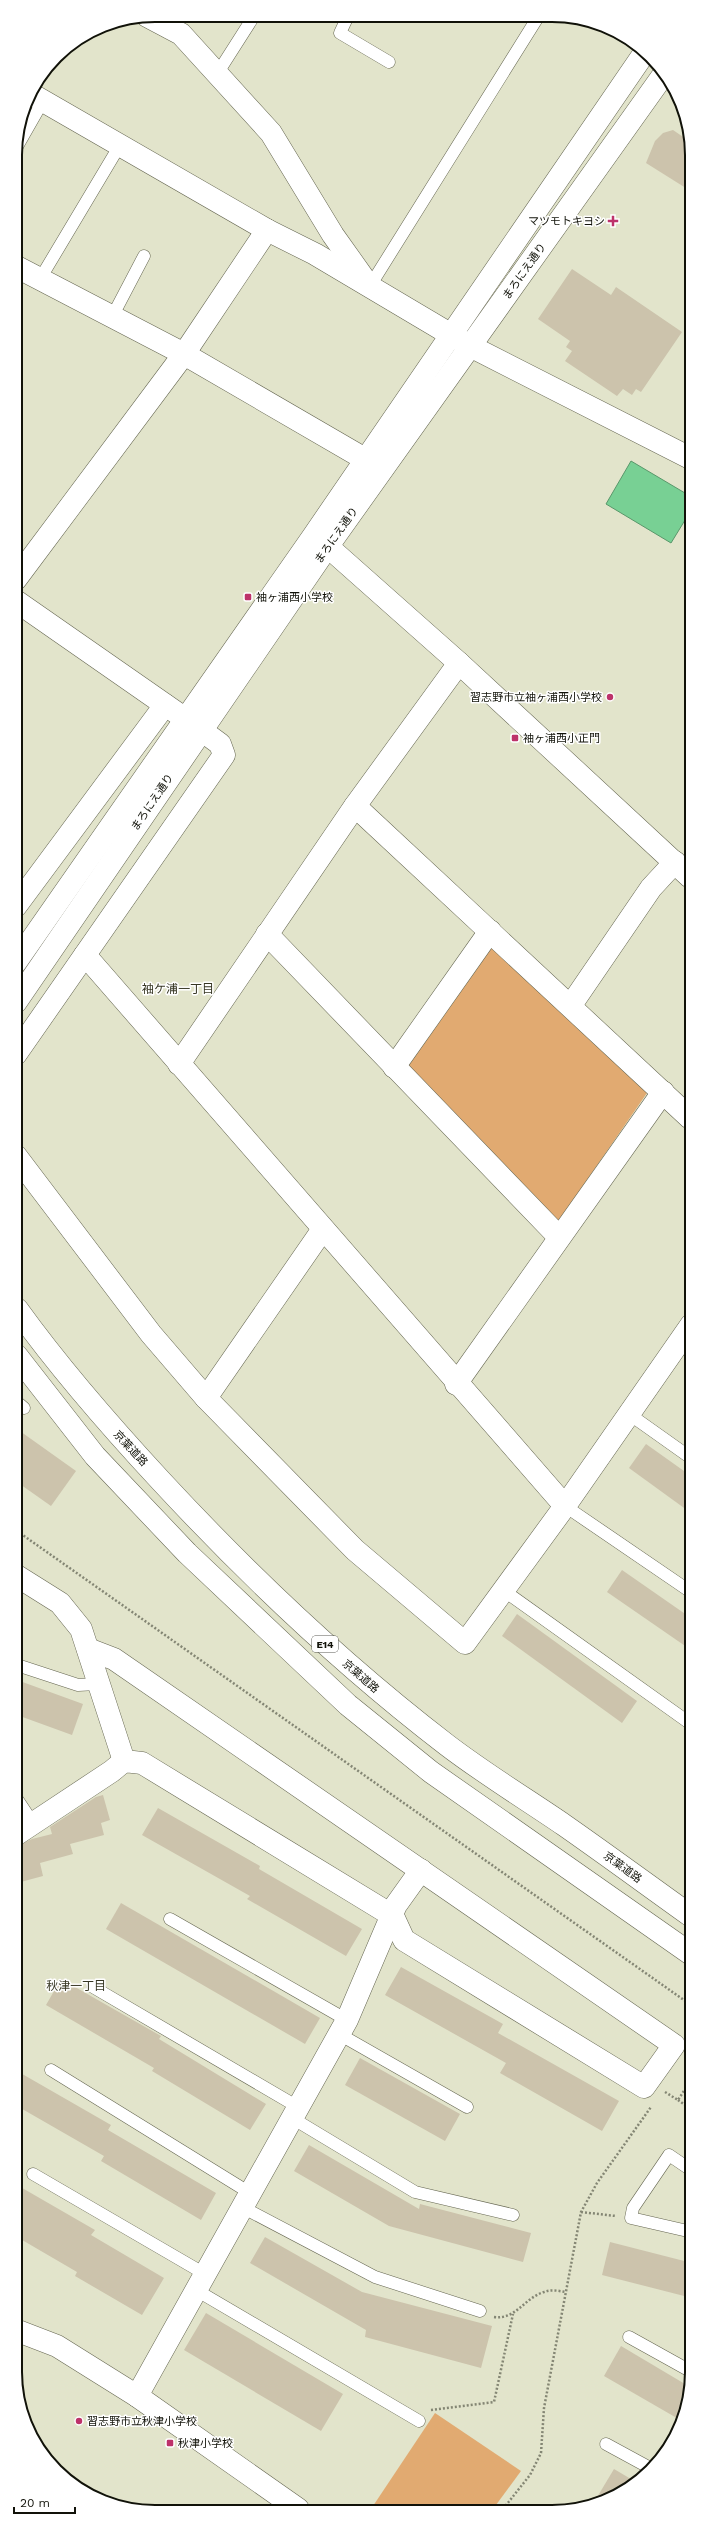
<svg xmlns="http://www.w3.org/2000/svg" width="707" height="2527" viewBox="0 0 707 2527" font-family="'Work Sans','Noto Sans JP',sans-serif">
<style>
.green{fill:#e1aa71}
.water{fill:#78d094;stroke:#59976a}
.building{fill:#ccc3ac}
.lines{fill:none;stroke-linecap:round;stroke-linejoin:round}
.lane-casing{stroke:#656651;stroke-width:13}
.street-casing{stroke:#656651;stroke-width:23}
.secondary-casing{stroke:#656651;stroke-width:23}
.highway-casing{stroke:#656651;stroke-width:23}
.path{stroke:#848674;stroke-width:2.5;stroke-dasharray:2 2;stroke-linecap:butt}
.lane{stroke:#fff;stroke-width:12}
.street{stroke:#fff;stroke-width:22}
.secondary{stroke:#fff;stroke-width:22}
.highway{stroke:#fff;stroke-width:22}
.poi-dot{fill:#bd326a;stroke:#fff;stroke-width:1.5}
.labels{text-anchor:middle;stroke-width:3;stroke-linejoin:round;paint-order:stroke}
.shield{fill:#fff;stroke:#585953;stroke-width:1}
.shield-label{font-size:10px;font-weight:bold;fill:#111209}
.poi-label{font-size:11px;fill:#111209;stroke:#fff;text-anchor:start}
.street-label{font-size:11px;fill:#111209;stroke:#fff}
.neighbourhood-label{font-size:12px;fill:#363623;stroke:#fff}
.rim{fill:none;stroke:#111209;stroke-width:2}
</style>
<rect width="100%" height="100%" fill="#e2e4cb"/>
<!-- green -->
<g class="green">
<path d="M490 943 649 1090 556 1225 403 1065Z"/>
<path d="M435 2413 521 2471 493 2509H371Z"/>
</g>
<!-- water -->
<path class="water" d="M631 461 690 496V512L671 543 606 504Z"/>
<!-- building -->
<g class="building">
<path d="M673 130 689 141V190L646 163 655 141 663 133Z"/>
<path d="M572 269 611 295 616 287 682 332 641 392 636 389 632 395 623 389 617 396 565 361 572 351 566 347 570 341 538 319Z"/>
<path d="M17 1429 76 1471 51 1506 17 1482Z"/>
<path d="M646 1444 691 1476V1513L629 1468Z"/>
<path d="M622 1570 691 1618V1650L607 1592Z"/>
<path d="M517 1614 637 1701 622 1723 502 1636Z"/>
<path d="M17 1680 83 1704 72 1735 17 1715Z"/>
<path d="M103 1795 110 1820 101 1823 104 1835 70 1844 73 1854 40 1863 43 1876 17 1883V1846L32 1839 52 1834 50 1827 96 1797Z"/>
<path d="M158 1808 260 1866 259 1869 362 1929 346 1956 247 1899 250 1896 142 1835Z"/>
<path d="M121 1903 320 2018 305 2044 106 1929Z"/>
<path d="M401 1967 503 2024 498 2033 619 2101 602 2131 500 2073 506 2063 385 1995Z"/>
<path d="M61 1979 161 2036 159 2039 266 2104 250 2130 152 2071 154 2068 46 2005Z"/>
<path d="M360 2058 460 2114 445 2141 345 2085Z"/>
<path d="M17 2071 111 2125 108 2130 216 2193 201 2220 101 2161 104 2156 17 2106Z"/>
<path d="M309 2145 419 2209 420 2204 531 2233 523 2262 389 2226 294 2171Z"/>
<path d="M17 2185 95 2230 91 2235 164 2278 142 2315 75 2276 77 2272 17 2237Z"/>
<path d="M265 2237 362 2292 492 2326 481 2368 365 2337 366 2330 250 2263Z"/>
<path d="M610 2242 692 2263V2298L602 2275Z"/>
<path d="M206 2313 343 2394 321 2431 184 2350Z"/>
<path d="M621 2346 690 2387 682 2421 604 2376Z"/>
<path d="M614 2469 636 2482 622 2493 593 2504Z"/>
</g>
<g class="lines">
<!-- lane casing -->
<g class="lane-casing">
<g id="lane">
<path d="M348 16 340 33 389 62"/>
<path d="M217 74 254 16"/>
<path d="M15 150 43 101"/>
<path d="M40 279 120 145"/>
<path d="M370 286 538 17"/>
<path d="M112 317 144 256"/>
<path d="M17 1402 24 1408"/>
<path d="M629 1414 691 1458"/>
<path d="M565 1506 691 1592"/>
<path d="M503 1590 691 1724"/>
<path d="M17 1665 78 1685 97 1684"/>
<path d="M17 1799 33 1823"/>
<path d="M170 1919 347 2020"/>
<path d="M93 1987 298 2107"/>
<path d="M339 2034 467 2107"/>
<path d="M51 2070 250 2193"/>
<path d="M292 2118 415 2192 513 2215"/>
<path d="M691 2170 669 2155 633 2208 631 2218 692 2232"/>
<path d="M33 2174 205 2274"/>
<path d="M242 2207 375 2277 480 2311"/>
<path d="M196 2290 419 2421"/>
<path d="M629 2337 692 2372"/>
<path d="M606 2444 652 2469"/>
</g>
</g>
<!-- street casing -->
<g class="street-casing">
<g id="street">
<path d="M147 16 181 34 271 133 333 235 365 280"/>
<path d="M31 94 267 230 315 254 470 346 690 458"/>
<path d="M15 266 184 354 382 469"/>
<path d="M16 579 184 354 267 230"/>
<path d="M355 806 690 1118"/>
<path d="M16 906 165 705"/>
<path d="M267 934 559 1237"/>
<path d="M85 955 565 1506"/>
<path d="M571 1005 651 888 675 862"/>
<path d="M16 1054 224 755 220 744 201 730"/>
<path d="M179 1064 355 806 459 663"/>
<path d="M394 1067 490 931"/>
<path d="M16 1156 151 1334 206 1398 355 1550 465 1643 565 1506 691 1325"/>
<path d="M456 1384 663 1092"/>
<path d="M206 1398 323 1229"/>
<path d="M17 1576 60 1603 81 1629 124 1761"/>
<path d="M17 1834 112 1771 124 1761 142 1763 393 1916 404 1940 644 2087 674 2045 114 1659 88 1649"/>
<path d="M137 2396 347 2020 396 1905 421 1870"/>
</g>
</g>
<!-- secondary casing -->
<g class="secondary-casing">
<g id="secondary">
<path d="M317 537 459 663 690 877"/>
<path d="M16 601 197 727"/>
<path d="M16 962 314 535 645 52"/>
<path d="M16 1002 328 546 664 74"/>
<path d="M18 2331 57 2346 137 2396 298 2509"/>
</g>
</g>
<!-- highway casing -->
<g class="highway-casing">
<g id="highway">
<path d="M17 1309C61 1370 110 1426 161 1481 250 1577 344 1666 447 1745 485 1774 526 1799 564 1825 607 1855 649 1886 691 1916"/>
<path d="M17 1356 95 1456 187 1553 348 1705 431 1772 691 1954"/>
</g>
</g>
<!-- path -->
<g class="path">
<path d="M17 1531 691 2005"/>
<path d="M665 2092 678 2100 691 2080"/>
<path d="M678 2100 689 2108"/>
<path d="M691 2104 689 2108 691 2110"/>
<path d="M581 2212 616 2216"/>
<path d="M494 2317C516 2320 524 2298 544 2292 551 2289 559 2291 566 2292"/>
<path d="M431 2410 494 2402 513 2314"/>
<path d="M503 2509 530 2475 541 2453 544 2408 581 2212 597 2183 651 2107"/>
</g>
<!-- lane -->
<use href="#lane" class="lane"/>
<!-- street -->
<use href="#street" class="street"/>
<!-- secondary -->
<use href="#secondary" class="secondary"/>
<!-- highway -->
<use href="#highway" class="highway"/>
</g>
<!-- markers -->
<g class="poi-dot">
<path d="M611 215h4v4h4v4h-4v4h-4v-4h-4v-4h4z"/>
<rect x="244" y="593" width="8" height="8" rx="2"/>
<circle cx="610" cy="697" r="4"/>
<rect x="511" y="734" width="8" height="8" rx="2"/>
<circle cx="79" cy="2421" r="4"/>
<rect x="166" y="2439" width="8" height="8" rx="2"/>
</g>
<g class="labels">
<!-- shield labels -->
<rect class="shield" x="312" y="1636" width="26" height="16" rx="3"/>
<g class="shield-label">
<text x="325" y="1648">E14</text>
</g>
<!-- poi labels -->
<g class="poi-label">
<text x="605" y="225" text-anchor="end">マツモトキヨシ</text>
<text x="256" y="601">袖ヶ浦西小学校</text>
<text x="602" y="701" text-anchor="end">習志野市立袖ヶ浦西小学校</text>
<text x="523" y="742">袖ヶ浦西小正門</text>
<text x="87" y="2425">習志野市立秋津小学校</text>
<text x="178" y="2447">秋津小学校</text>
</g>
<!-- street labels -->
<g class="street-label">
<text transform="translate(524 271) rotate(-55)" y="4">まろにえ通り</text>
<text transform="translate(336 535) rotate(-55)" y="4">まろにえ通り</text>
<text transform="translate(152 802) rotate(-56)" y="4">まろにえ通り</text>
<text transform="translate(131 1448) rotate(47)" y="4">京葉道路</text>
<text transform="translate(361 1676) rotate(41)" y="4">京葉道路</text>
<text transform="translate(623 1867) rotate(36)" y="4">京葉道路</text>
</g>
<!-- neighbourhood labels -->
<g class="neighbourhood-label">
<text x="178" y="993">袖ケ浦一丁目</text>
<text x="76" y="1990">秋津一丁目</text>
</g>
</g>
<!-- crop -->
<path d="M0 0H707V2527H0ZM155 22H552A133 133 0 0 1 685 155V2372A133 133 0 0 1 552 2505H155A133 133 0 0 1 22 2372V155A133 133 0 0 1 155 22Z" fill="#fff" fill-rule="evenodd"/>
<path class="rim" d="M155 22H552A133 133 0 0 1 685 155V2372A133 133 0 0 1 552 2505H155A133 133 0 0 1 22 2372V155A133 133 0 0 1 155 22Z"/>
<!-- scale -->
<path d="M14 2507v6h61v-6" fill="none" stroke="#111209" stroke-width="2"/>
<text x="20" y="2507" font-size="12" fill="#111209" stroke="#ffffff" stroke-width="3" paint-order="stroke">20 m</text>
</svg>
